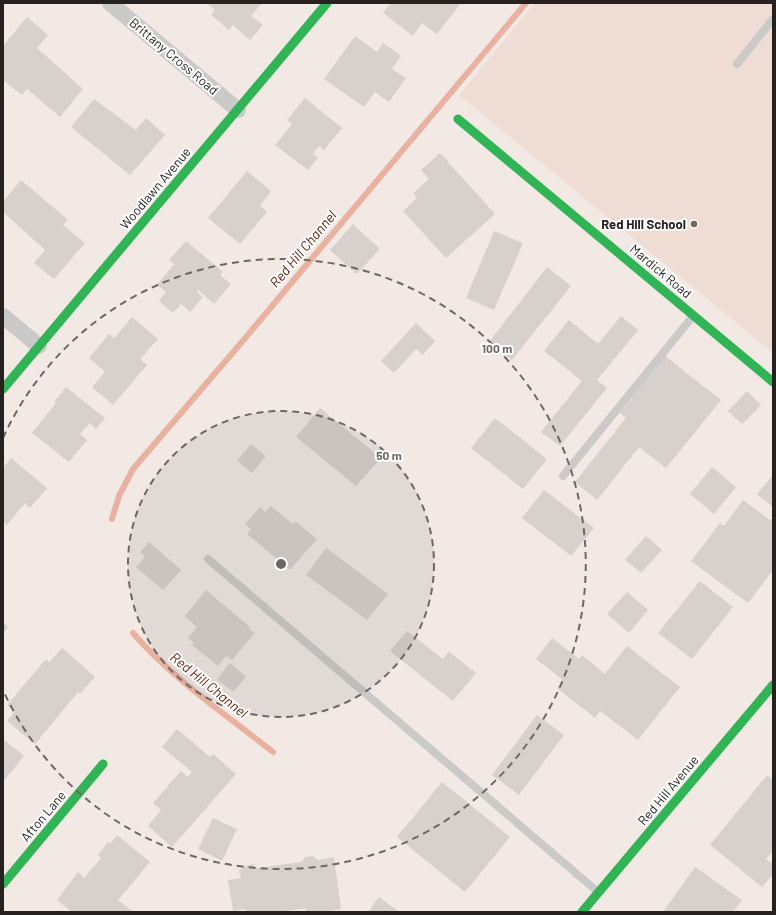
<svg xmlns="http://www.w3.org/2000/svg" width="776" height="915" viewBox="0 0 776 915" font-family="Barlow,sans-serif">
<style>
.built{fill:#eedcd5}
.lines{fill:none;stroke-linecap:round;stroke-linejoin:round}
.stream{stroke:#e8b1a0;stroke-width:6}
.building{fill:#d8d0cd}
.lane{stroke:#cccac8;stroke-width:8}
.street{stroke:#cccac8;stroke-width:16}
.fast{stroke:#30b455;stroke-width:9}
.ring{fill:none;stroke:#6e6764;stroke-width:2;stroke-dasharray:7 5}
.poi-dot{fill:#6e6764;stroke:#fff;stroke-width:1.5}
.labels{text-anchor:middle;stroke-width:4;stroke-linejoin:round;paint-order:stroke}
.street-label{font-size:13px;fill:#27211f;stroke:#fff}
.poi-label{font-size:13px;font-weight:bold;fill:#27211f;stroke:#fff;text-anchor:end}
.water-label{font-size:14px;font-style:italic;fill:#5d1b05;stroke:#fff}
.centre{fill:#6e6764;stroke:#fff;stroke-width:2}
.ring-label{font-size:12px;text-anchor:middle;font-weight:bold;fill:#6e6764;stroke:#fff;stroke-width:4;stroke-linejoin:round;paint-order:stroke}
</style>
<rect width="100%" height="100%" fill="#f2e9e5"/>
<!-- built -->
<path class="built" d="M535 3H773V353L459 95Z"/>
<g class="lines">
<!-- stream -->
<g class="stream">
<path d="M112 519 119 496 133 469 241 343 526 3"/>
<path d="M133 633C173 679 225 714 273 752"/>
</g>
</g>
<!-- building -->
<g class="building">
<path d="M207 3H262L251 16 263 25 250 40 233 25 229 30 211 15 215 10Z"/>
<path d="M391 3H461L437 34 422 23 413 36 383 13Z"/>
<path d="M27 17 48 35 37 48 83 89 60 117 27 89 22 95 3 80V46Z"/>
<path d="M355 36 377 52 383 43 401 56 392 69 406 78 389 102 375 92 364 107 324 79Z"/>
<path d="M305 98 342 128 324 150 319 146 313 154 318 158 308 170 275 145 292 124 287 120Z"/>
<path d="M94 99 136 130 146 118 165 135 130 175 71 127Z"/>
<path d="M440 153 495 214 446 258 403 211 417 198 413 193 429 179 421 170Z"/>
<path d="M247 171 271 191 260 206 267 212 240 244 208 218Z"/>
<path d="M21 180 68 220 63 225 85 243 54 279 34 263 45 250 3 212V202Z"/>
<path d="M353 224 380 249 357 274 330 250Z"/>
<path d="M494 231 523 243 494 310 466 298Z"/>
<path d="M186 241 223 272 220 275 231 284 214 304 198 290 197 292 203 297 190 312 181 304 173 313 159 301 166 292 157 285 174 264 169 260Z"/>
<path d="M547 267 571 286 512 360 489 342Z"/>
<path d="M621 316 638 330 597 380 607 388 560 446 541 432 582 381 544 351 569 320 598 344Z"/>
<path d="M132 317 158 339 140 359 147 365 113 405 92 387 105 372 89 358 109 334 114 338Z"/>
<path d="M416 323 435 341 423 355 416 349 394 373 381 361Z"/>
<path d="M665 356 721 400 666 468 639 447 597 500 575 482 626 418 620 413Z"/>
<path d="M66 387 105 418 96 429 90 423 80 434 87 440 69 462 32 433 56 403 54 402Z"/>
<path d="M747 391 761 405 742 424 728 411Z"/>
<path d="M320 408 381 458 356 486 296 437Z"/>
<path d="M495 418 547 459 523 489 471 448Z"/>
<path d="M251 444 266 456 252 473 237 461Z"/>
<path d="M11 458 47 488 30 508 25 503 7 525 3 521V468Z"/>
<path d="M712 467 736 487 714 514 690 494Z"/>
<path d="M773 475V507L757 494Z"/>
<path d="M544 490 594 528 571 556 522 518Z"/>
<path d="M743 500 773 522V570L748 603 691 561 720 523 724 526Z"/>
<path d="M271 506 293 524 295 521 317 539 290 570 247 534 251 529 245 524 260 507 265 512Z"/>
<path d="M646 536 662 550 641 573 625 560Z"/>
<path d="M149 542 181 570 163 590 136 567 145 557 140 552Z"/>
<path d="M326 548 388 594 367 620 306 575Z"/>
<path d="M700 581 733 607 692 659 658 633Z"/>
<path d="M206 590 250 627 249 629 255 633 232 660 226 656 218 666 192 645 194 643 188 638 197 627 185 616Z"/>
<path d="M627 592 648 610 629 633 607 614Z"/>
<path d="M3 622 8 627 3 633Z"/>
<path d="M407 631 443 659 449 652 476 673 453 701 390 651Z"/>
<path d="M552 638 579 659 582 655 605 674 627 646 680 687 638 740 600 711 595 718 557 688 563 680 536 659Z"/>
<path d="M62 648 95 677 80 694 78 692 35 744 7 721 15 711 7 705 46 659 49 662Z"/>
<path d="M230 663 246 677 233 692 217 679Z"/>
<path d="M537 715 564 735 519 795 492 775Z"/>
<path d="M177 729 210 757 213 754 236 774 172 847 148 826 161 810 153 803 181 771 188 777 192 772 162 747Z"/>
<path d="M3 739 24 756 3 782Z"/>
<path d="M767 775 773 780V851L766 859 773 864V874L762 887 710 845Z"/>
<path d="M442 782 510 837 465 892 397 837Z"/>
<path d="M213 818 237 829 222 861 198 849Z"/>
<path d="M117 835 150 862 118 900 133 912H72L57 900 78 872 84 878 101 858 98 855 108 842 110 844Z"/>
<path d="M313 856 318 860 334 857 341 909 323 912H306V908L281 912H246L245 909 233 911 228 880 241 878 239 871 245 866 253 864 257 868 302 862 305 857Z"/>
<path d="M695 867 742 900 733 912H663Z"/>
<path d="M379 897 399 912H368Z"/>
</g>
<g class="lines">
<!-- lane -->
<g class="lane">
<path d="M737 64 773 19"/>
<path d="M563 476 693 316"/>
<path d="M208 559 598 892"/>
</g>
<!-- street -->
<g class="street">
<path d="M110 3 238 110"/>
<path d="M3 316 39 346"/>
</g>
<!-- fast -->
<g class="fast">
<path d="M458 119 773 382"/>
<path d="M3 389 327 3"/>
<path d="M3 884 103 764"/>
<path d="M582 912 773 685"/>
</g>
</g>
<!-- distance rings -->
<circle cx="281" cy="564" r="153" fill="#6e6764" fill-opacity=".12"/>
<g class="ring">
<circle cx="281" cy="564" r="153"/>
<path d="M3 438A305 305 0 1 1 3 690"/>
</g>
<!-- markers -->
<circle class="poi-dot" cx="694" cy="224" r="4"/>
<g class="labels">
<!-- street labels -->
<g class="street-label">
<text transform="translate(174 56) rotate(40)" y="5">Brittany Cross Road</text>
<text transform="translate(155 188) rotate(-50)" y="5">Woodlawn Avenue</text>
<text transform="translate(661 271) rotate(40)" y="5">Mardick Road</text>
<text transform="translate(668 790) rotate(-50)" y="5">Red Hill Avenue</text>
<text transform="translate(43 816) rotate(-50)" y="5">Afton Lane</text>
</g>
<!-- poi labels -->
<g class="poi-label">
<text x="686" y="229">Red Hill School</text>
</g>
<!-- water labels -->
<g class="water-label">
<text transform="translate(303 249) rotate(-50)" y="5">Red Hill Channel</text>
<text transform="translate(209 685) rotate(39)" y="5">Red Hill Channel</text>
</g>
</g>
<circle cx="281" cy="564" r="6" class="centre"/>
<g class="ring-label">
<text x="497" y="353">100 m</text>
<text x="389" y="460">50 m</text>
</g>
<!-- border -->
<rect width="776" height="915" fill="none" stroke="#27211f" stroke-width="8"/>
</svg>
